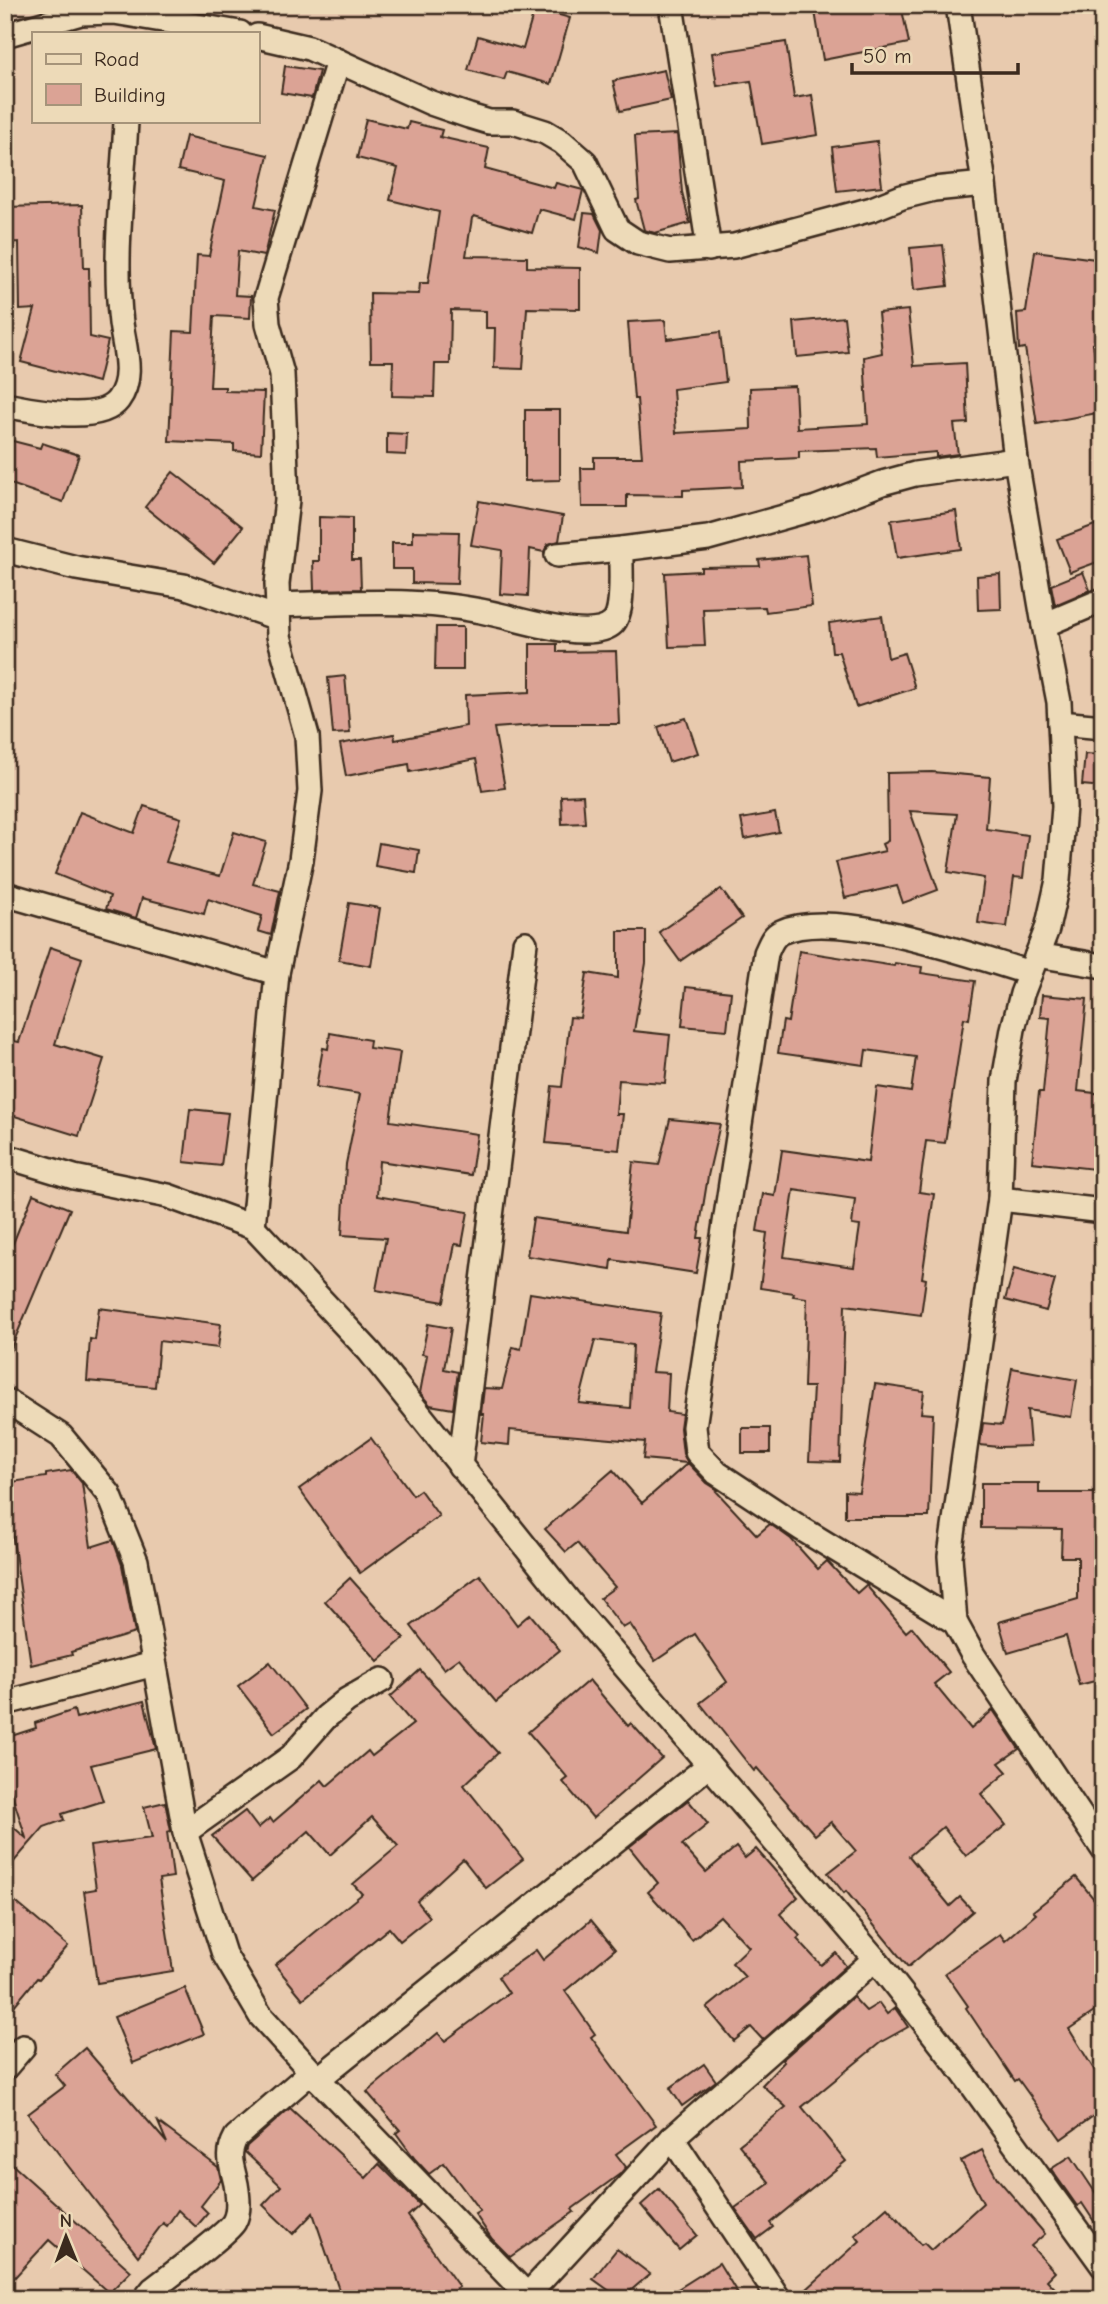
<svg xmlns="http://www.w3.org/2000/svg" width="1108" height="2304" viewBox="0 0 1108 2304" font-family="'Comic Neue',sans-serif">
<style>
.building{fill:#dba395;stroke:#3b2a1e;stroke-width:2;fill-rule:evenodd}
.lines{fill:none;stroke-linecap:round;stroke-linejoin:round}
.minor-casing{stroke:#3b2a1e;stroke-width:28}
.minor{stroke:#eddab8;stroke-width:23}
</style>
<rect width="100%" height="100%" fill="#e8caae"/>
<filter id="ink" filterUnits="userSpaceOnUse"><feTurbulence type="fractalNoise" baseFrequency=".0143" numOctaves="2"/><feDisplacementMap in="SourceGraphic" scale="14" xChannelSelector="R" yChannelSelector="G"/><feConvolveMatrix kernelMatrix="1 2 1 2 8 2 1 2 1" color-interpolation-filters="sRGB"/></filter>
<g filter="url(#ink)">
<!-- building -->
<g class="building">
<path d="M814 5H901L909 43 823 60Z"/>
<path d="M535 8 570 18 551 84 507 72 504 80 468 70 478 36 523 49Z"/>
<path d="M786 42 794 98 812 95 818 135 762 144 751 81 717 86 712 53Z"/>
<path d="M285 66 319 71 312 98 281 93Z"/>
<path d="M664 70 671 100 620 111 613 81Z"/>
<path d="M366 119 407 129 409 122 442 130 440 137 489 148 485 169 554 188 556 183 583 190 576 219 539 209 532 233 474 216 472 218 466 256 527 257V267L580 268V309L527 308 523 369 494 368 495 328H486V311L451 310 450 364H435L434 397 392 396 393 361H371L370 293 419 294 420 283H428L439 212 390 200 398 168 357 158Z"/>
<path d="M677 134 682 192 690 223 655 233 644 230 636 200 639 199 635 136Z"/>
<path d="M186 136 268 155 256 206 275 210 264 256 238 251 235 295 251 296 250 318 214 316 210 387H225V391L264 392 261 453 234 451V444L169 441 174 331 193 332 197 255 209 256 225 181 178 170Z"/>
<path d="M877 141 882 186 837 191 832 147Z"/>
<path d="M82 205 84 268H89L90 337 108 341 98 382 21 362 35 309 20 310 19 242 5 243V207Z"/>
<path d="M584 213 594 214 602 230 599 253 579 247Z"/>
<path d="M943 245 948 286 914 290 910 248Z"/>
<path d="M1035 251 1103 260V298H1099L1102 344H1093L1100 381 1103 380V412L1037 424 1025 348 1019 349 1017 313 1026 312Z"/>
<path d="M908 310 914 366 965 363 968 423 954 424 958 454 936 457V452L877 457 876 448 799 451V458L741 461 742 487 683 490V496L627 495V507H582L581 468H594V457H642L637 399H634L628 322 665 320 667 339 720 332 726 382 673 389 676 433 751 429 750 388 795 386 797 428 868 424 864 357 882 353 878 313Z"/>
<path d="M844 317 848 352 797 357 794 322Z"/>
<path d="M525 410H560V480L525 481Z"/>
<path d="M387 433 407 434 406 455 387 454Z"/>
<path d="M5 439 40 448 42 443 79 455 63 502 5 482Z"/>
<path d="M173 472 243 527 214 563 145 507Z"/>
<path d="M479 501 563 516 559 541 548 544 544 552 530 549 528 596 500 594 502 550 471 545Z"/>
<path d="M956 511 961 549 897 558 891 520Z"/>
<path d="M319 517 352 518V560H360L361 589 314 590 313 561H319Z"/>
<path d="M1103 522V560L1070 572 1057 539Z"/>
<path d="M413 531 459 532 457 584 412 583V569H392V543H413Z"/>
<path d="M806 555 812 606 766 612 765 607 703 609 705 646 669 647 665 573 701 571V567L760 566 759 560Z"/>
<path d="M1083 572 1090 590 1055 605 1051 585Z"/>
<path d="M1000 574 1001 609 978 610 977 576Z"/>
<path d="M882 616 888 658 904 653 915 688 856 707 839 652H832L829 623Z"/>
<path d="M436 627H463V670H435Z"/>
<path d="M530 644H557V652L616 651 619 724H550L494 728 505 788 482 791 476 759 410 772 409 764 346 776 340 744 394 734 395 740 466 726 465 695 530 692Z"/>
<path d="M345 676 350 733 333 734 328 678Z"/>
<path d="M686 718 698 753 669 762 658 727Z"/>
<path d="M1085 754 1103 755V787L1082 785Z"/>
<path d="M932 772 990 777 986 829 1028 835 1023 878 1014 877 1007 927 978 923 984 878 948 872 957 814 910 811 938 890 903 903 897 886 845 898 836 862 885 851 882 844 888 841 887 773Z"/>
<path d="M583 795 585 823 562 824 561 796Z"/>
<path d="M144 806 181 818 166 862 220 876 234 832 266 842 253 884 280 891 271 935 258 931 262 916 208 899 204 914 142 898 136 918 106 909 110 896 55 874 80 812 134 833Z"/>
<path d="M775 813 779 832 745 839 741 819Z"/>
<path d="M379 843 419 850 416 873 375 866Z"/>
<path d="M721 889 742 918 680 961 659 932Z"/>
<path d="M349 903 380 908 371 966 339 960Z"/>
<path d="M618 931H646V963L634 1031 670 1035 665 1083 619 1080 616 1114H623L619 1150 546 1143 552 1086 562 1087 570 1017 580 1018 587 973 618 978Z"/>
<path d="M50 947 82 958 55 1044 104 1059 79 1136 5 1113V1039L19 1042Z"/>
<path d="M799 951 894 966 895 963 922 967 921 973 975 981 969 1019 964 1018 945 1143 926 1141 919 1192 934 1194 922 1278 926 1279 921 1315 845 1305 840 1462 809 1461 813 1387H804L807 1298 793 1296 794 1293 760 1288 767 1233 757 1231 763 1194 775 1196 782 1150 868 1162 877 1087 911 1092 916 1057 866 1050 864 1065 778 1053 783 1021 788 1022ZM794 1190 855 1199 852 1225 860 1226 854 1267 784 1257Z"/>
<path d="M686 987 731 992 727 1030 682 1026Z"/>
<path d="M1042 995 1087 999 1078 1091 1103 1094V1170L1032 1162 1039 1092H1043L1050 1018 1040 1017Z"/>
<path d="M330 1033 370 1040 369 1048 400 1052 390 1121 477 1134 471 1175 379 1161 377 1196 468 1212 462 1245 455 1244 444 1302 376 1290 386 1238 342 1235 346 1164 360 1094 316 1087 323 1048 328 1049Z"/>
<path d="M190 1109 228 1113 221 1166 184 1162Z"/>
<path d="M670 1119 720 1124 708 1176 698 1238H702L696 1273 612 1260 611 1269 527 1256 533 1218 626 1231 633 1162 659 1165Z"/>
<path d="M33 1194 70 1209 6 1360 5 1263Z"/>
<path d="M1014 1269 1055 1280 1046 1311 1005 1300Z"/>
<path d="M530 1293 661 1313 652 1372 669 1373 667 1412 682 1414 680 1428 683 1454 688 1463 643 1459 645 1442 510 1430 509 1445 481 1442 484 1414H481L484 1388 502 1389 513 1347 521 1349ZM595 1340 633 1345 630 1408 579 1403Z"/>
<path d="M99 1308 221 1324 218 1348 159 1341 155 1387 87 1381 90 1339 95 1340Z"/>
<path d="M428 1324 451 1328 444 1369 458 1372 453 1409 430 1405 420 1393 427 1355 422 1354Z"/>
<path d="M1012 1368 1077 1380 1071 1417 1027 1410 1030 1446 999 1447 980 1445 983 1423 1002 1425Z"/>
<path d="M875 1384 924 1391 921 1413 933 1414 929 1517H845V1491L859 1492Z"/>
<rect x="742" y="1428" width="28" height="25"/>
<path d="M371 1438 413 1495 420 1490 439 1516 360 1573 299 1489Z"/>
<path d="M688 1463 707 1483 718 1490 716 1491 757 1535 770 1524 791 1539 818 1569 827 1561 857 1593 866 1585 906 1632 912 1627 949 1672 934 1684 971 1729 993 1710 1019 1749 999 1763 1007 1772 981 1794 1006 1825 966 1856 943 1827 909 1856 950 1906 960 1897 973 1911 908 1967 846 1891 844 1893 828 1873 856 1851 831 1822 815 1835 757 1768 754 1771 700 1703 727 1682 695 1634 655 1661 630 1624 623 1628 600 1598 615 1587 577 1543 566 1552 545 1529 613 1470 642 1503Z"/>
<path d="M71 1470 82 1483 91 1547 113 1540 122 1565 135 1633 71 1652 72 1655 31 1665 5 1483 46 1477V1474Z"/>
<path d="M981 1483H1039V1493H1103V1679L1079 1685 1066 1636 1008 1653 999 1622 1078 1599V1557H1061L1062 1529 981 1528Z"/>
<path d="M480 1575 517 1625 530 1614 560 1650 496 1702 459 1658 444 1669 411 1626Z"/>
<path d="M350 1578 404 1638 378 1661 325 1601Z"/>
<path d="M270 1662 306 1709 274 1733 238 1686Z"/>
<path d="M420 1670 498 1753 464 1785 523 1859 486 1888 463 1859 417 1901 430 1917 400 1941 389 1928 303 1999 275 1965 362 1894 353 1884 398 1846 372 1817 330 1855 309 1831 252 1881 212 1836 245 1811 258 1828 270 1818 273 1822 322 1780 327 1786 368 1751 372 1756 413 1724 390 1697Z"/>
<path d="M589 1680 628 1726 631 1723 662 1758 593 1818 563 1782 568 1778 528 1732Z"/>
<path d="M144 1701 156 1749 91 1765 103 1801 62 1814 64 1820 44 1827 5 1872V1820L26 1838 5 1773V1738L36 1728 35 1723 74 1710 76 1718Z"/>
<path d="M688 1800 708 1824 682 1845 706 1872 736 1847 745 1858 756 1849 798 1897 780 1914 800 1936 797 1939 821 1965 836 1953 846 1966 763 2040 751 2027 734 2041 707 2008 745 1977 732 1963 749 1947 720 1916 692 1940 665 1909 664 1910 648 1892 658 1883 629 1847Z"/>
<path d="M165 1802 171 1831 167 1832 173 1877 159 1879 173 1971 97 1983 84 1891 96 1889 90 1846 152 1838 144 1807Z"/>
<path d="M1076 1877 1103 1910V2006L1069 2029 1103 2084V2109L1061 2139 1018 2079 1015 2081 966 2008 968 2006 945 1973 1000 1934 1005 1941 1036 1914 1033 1911Z"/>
<path d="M5 1893 68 1946 39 1979 37 1978 5 2017Z"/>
<path d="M591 1920 615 1949 565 1991 595 2034 591 2037 656 2125 616 2154 626 2167 620 2174 572 2209 574 2212 510 2257 492 2239 475 2214 480 2211 444 2163 429 2174 415 2159 396 2133 400 2130 367 2092 438 2033 445 2041 509 1993 498 1977 536 1950 543 1960Z"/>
<path d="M185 1988 204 2034 133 2063 114 2017Z"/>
<path d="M853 1997 866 2011 879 2003 887 2014 895 2008 908 2027 881 2042 802 2107 846 2161 770 2223 773 2227 757 2239 735 2208 770 2183 739 2145 786 2107 762 2085 784 2062 782 2060Z"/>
<path d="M85 2048 167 2143 158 2122 218 2167 221 2180 201 2206 208 2213 196 2227 178 2210 167 2226 163 2223 138 2256 28 2114 65 2086 55 2074Z"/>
<path d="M704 2064 716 2081 682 2106 670 2088Z"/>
<path d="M290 2108 366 2178 379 2164 420 2205 408 2216 459 2287 443 2299H342L313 2213 293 2234 263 2205 281 2186 245 2152 247 2146Z"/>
<path d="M982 2150 997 2178 1045 2234 1031 2246 1055 2272 1047 2280 1065 2299H796L860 2241 855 2235 887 2207 921 2245 924 2243 931 2250 983 2203 961 2161Z"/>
<path d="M1071 2156 1103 2204V2235L1082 2203 1077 2206 1051 2169Z"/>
<path d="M5 2158 131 2271 109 2293 49 2240 5 2288Z"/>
<path d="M659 2189 697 2235 679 2250 641 2205Z"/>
<path d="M617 2249 650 2274 621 2299 593 2279Z"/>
<path d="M719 2263 741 2299H662L708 2270Z"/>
</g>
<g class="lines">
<!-- minor casing -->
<g class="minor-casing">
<g id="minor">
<path d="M671 5 709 249"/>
<path d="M958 5 984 184 1016 460 1044 625 1059 702 1064 807 1058 880 1047 929 1022 994 1013 1029 1004 1081 1000 1199 950 1556 955 1622 973 1655 1103 1849"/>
<path d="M5 35 81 13 114 12 240 33"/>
<path d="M257 36 309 48 431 103 469 116 489 122H513L545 132 562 142 585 162 617 229 638 243 670 251 734 246 872 209 902 197 934 189 984 184"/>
<path d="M5 405C31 410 99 425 118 400 135 378 124 347 121 323 113 255 123 188 126 121"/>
<path d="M5 550 76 568 184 586 278 618"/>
<path d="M557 555 621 549 708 538 816 508 882 483 915 474 1016 460"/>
<path d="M278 605C354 603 429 597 503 616 526 622 594 642 613 623 625 610 620 568 621 549"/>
<path d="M1044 625 1103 600"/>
<path d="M1060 723 1103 727"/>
<path d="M5 894 277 973"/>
<path d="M1037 955 1103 966"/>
<path d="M5 1156 74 1177 168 1196 253 1227 370 1352 568 1600 875 1959 962 2071 1103 2266"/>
<path d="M1000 1199 1103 1211"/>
<path d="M253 1227 277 973 301 860 310 791 307 736 279 636 277 584 287 500 285 444 282 374 268 324 266 298 338 61"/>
<path d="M5 1400 61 1436 109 1494 136 1561 185 1832 224 1954 260 2015 318 2079 527 2295"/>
<path d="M460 1466 525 943"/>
<path d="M955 1622 802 1529 717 1473 697 1452 694 1427 766 953C770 945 772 936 781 932 836 907 973 956 1030 973"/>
<path d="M5 1703 154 1664"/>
<path d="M185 1832 291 1757 326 1717 347 1700 382 1680"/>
<path d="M5 2068 23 2047"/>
<path d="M318 2079 708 1766"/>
<path d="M672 2138 779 2299"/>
<path d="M145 2299 153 2289C167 2278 228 2233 234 2222 240 2211 238 2196 236 2184 232 2165 226 2155 236 2137L311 2072"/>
<path d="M524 2299 672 2138 875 1959"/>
</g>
</g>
<!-- minor -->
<use href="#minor" class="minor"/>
</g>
</g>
<!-- margin -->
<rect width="1108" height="2304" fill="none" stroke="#eddab8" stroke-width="28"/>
<rect x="14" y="14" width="1080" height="2276" fill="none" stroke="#3b2a1e" stroke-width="2.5" filter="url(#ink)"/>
<!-- legend -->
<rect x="32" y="32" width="228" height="91" fill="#eddab8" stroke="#a6947a" stroke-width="2"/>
<rect x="46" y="54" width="35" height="10" fill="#eddab8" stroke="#a6947a" stroke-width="2"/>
<text x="94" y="66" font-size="21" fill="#3b2a1e">Road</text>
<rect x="46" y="84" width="35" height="21" fill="#dba395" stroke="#a6947a" stroke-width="2"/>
<text x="94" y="102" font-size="21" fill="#3b2a1e">Building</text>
<!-- north arrow -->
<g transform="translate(66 2237) rotate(359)" stroke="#eddab8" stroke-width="5" paint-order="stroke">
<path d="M0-5L12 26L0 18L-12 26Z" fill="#3b2a1e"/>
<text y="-10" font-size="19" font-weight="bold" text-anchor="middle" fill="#3b2a1e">N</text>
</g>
<!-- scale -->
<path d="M852 63v10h166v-10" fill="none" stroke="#3b2a1e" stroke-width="3.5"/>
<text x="863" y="63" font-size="21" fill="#3b2a1e" stroke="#eddab8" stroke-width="5" paint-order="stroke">50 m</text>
</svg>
